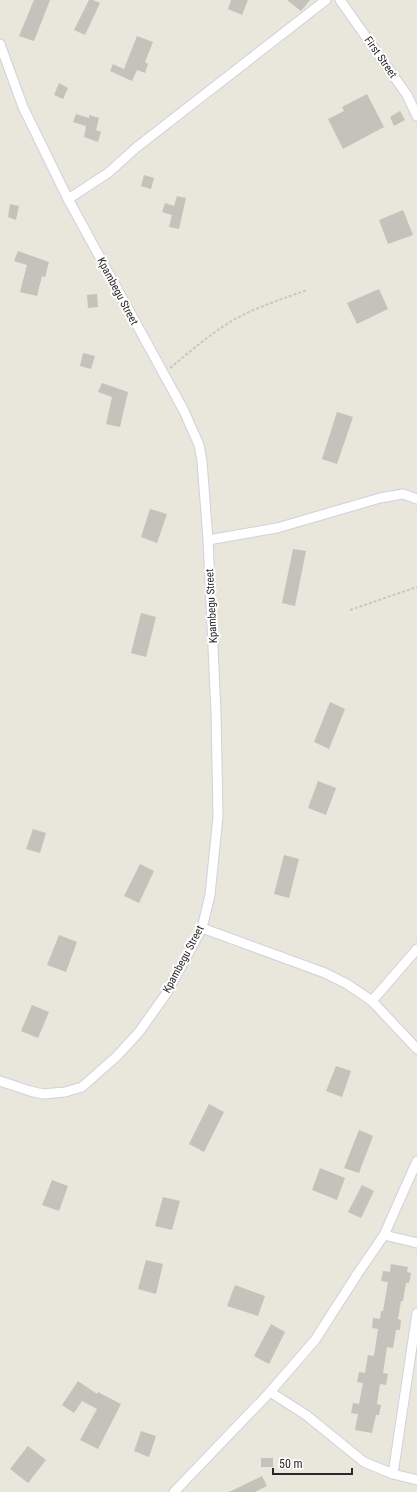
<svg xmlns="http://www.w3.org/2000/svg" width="417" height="1492" viewBox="0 0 417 1492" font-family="'Roboto Condensed',sans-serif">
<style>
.building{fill:#c4c2ba}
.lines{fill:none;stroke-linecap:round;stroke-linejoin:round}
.minor-casing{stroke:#d1d0df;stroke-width:11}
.path{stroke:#c7c7c7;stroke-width:2;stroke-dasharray:3 2;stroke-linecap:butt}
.minor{stroke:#fff;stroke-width:9}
.labels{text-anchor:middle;stroke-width:4;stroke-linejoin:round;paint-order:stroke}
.street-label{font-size:11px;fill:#282828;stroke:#fff}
</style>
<rect width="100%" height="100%" fill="#e9e6db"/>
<!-- building -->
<g class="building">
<path d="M34 0H50L34 41 19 36Z"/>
<path d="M89 0H93L100 3 85 35 74 30Z"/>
<path d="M231 0H248L242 15 228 9Z"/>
<path d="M287 0H310L301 11Z"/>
<path d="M137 36 153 42 145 62 148 64 145 73 137 70 132 81 110 71 113 64 124 69Z"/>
<path d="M59 83 68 88 63 99 54 95Z"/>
<path d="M367 94 384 127 343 149 328 119 344 111 342 107Z"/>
<path d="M400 111 405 120 394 126 390 117Z"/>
<path d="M76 114 89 118V115L99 118 96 130 101 132 98 142 84 137 86 126 73 122Z"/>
<path d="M144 175 154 178 151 189 141 186Z"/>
<path d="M177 196 186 198 179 229 169 227 172 215 162 212 165 203 174 206Z"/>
<path d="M10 204 19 206 16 220 8 217Z"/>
<path d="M403 210 413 235 388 244 379 220Z"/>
<path d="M18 251 49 262 45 277 42 276 37 296 20 292 27 265 14 261Z"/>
<path d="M379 289 388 309 357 324 347 303Z"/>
<path d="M97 294 98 307 88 308 87 295Z"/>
<path d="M83 353 95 356 91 369 80 366Z"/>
<path d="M102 383 128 392 120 427 106 424 112 397 98 392Z"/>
<path d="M337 412 353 417 337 464 322 459Z"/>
<path d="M150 509 167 514 157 543 141 537Z"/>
<path d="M293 549 306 551 295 606 282 603Z"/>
<path d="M141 613 156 617 146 657 131 653Z"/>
<path d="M330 702 345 709 329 749 314 742Z"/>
<path d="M318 781 336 788 326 815 308 808Z"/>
<path d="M33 829 46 833 40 853 26 849Z"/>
<path d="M284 855 299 859 289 898 274 894Z"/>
<path d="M140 864 154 871 139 903 124 896Z"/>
<path d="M59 935 77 942 66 972 47 965Z"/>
<path d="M32 1005 49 1012 38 1038 21 1031Z"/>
<path d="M336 1066 351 1071 342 1097 326 1091Z"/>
<path d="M209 1104 224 1112 204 1152 189 1144Z"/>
<path d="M359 1130 373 1136 359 1173 344 1168Z"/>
<path d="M320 1168 345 1178 337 1200 312 1190Z"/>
<path d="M52 1180 68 1186 59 1211 42 1205Z"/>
<path d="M362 1185 374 1191 361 1218 348 1212Z"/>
<path d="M163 1197 180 1201 172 1230 155 1226Z"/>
<path d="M146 1260 163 1264 156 1294 138 1289Z"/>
<path d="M391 1264 408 1267 407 1272 411 1273 409 1283H406L403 1301H401L398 1319 401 1320 400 1330H396L393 1348 387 1347 383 1373 388 1374 386 1385 380 1384 377 1404 381 1405 379 1415H376L372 1433 355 1430 358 1414 351 1413 353 1403 359 1404 363 1383 357 1382 359 1372 365 1373 368 1355 374 1356 378 1329 372 1328 373 1318 380 1319 381 1311H383L388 1282 381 1281 383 1271 390 1272Z"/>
<path d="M235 1285 265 1296 258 1316 227 1306Z"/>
<path d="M271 1324 285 1332 269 1364 254 1356Z"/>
<path d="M78 1381 97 1394 98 1392 121 1404 98 1449 80 1440 97 1409 82 1401 74 1413 62 1405Z"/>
<path d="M141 1431 156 1436 149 1457 134 1451Z"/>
<path d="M28 1446 46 1460 28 1483 10 1469Z"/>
<rect x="261" y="1458" width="12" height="9"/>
<path d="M262 1476 267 1486 255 1492H229Z"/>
</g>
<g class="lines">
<!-- minor casing -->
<g class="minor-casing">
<g id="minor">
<path d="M340 0 407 95 417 116"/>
<path d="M0 44 23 107 68 199 184 411 199 445 202 461 208 540 216 712 218 816 210 895 202 928 166 994 139 1032 117 1056 82 1087 65 1092 43 1094 30 1091 0 1081"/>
<path d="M68 199 108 173 137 147 326 0"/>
<path d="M208 540 277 528 380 498 403 494 417 499"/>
<path d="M202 928 325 973 347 984 372 1001 417 1049"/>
<path d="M372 1001 417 949"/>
<path d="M384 1235 417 1243"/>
<path d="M270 1392 306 1415 364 1462 393 1474 417 1480"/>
<path d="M393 1474 417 1313"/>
<path d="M174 1492 270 1392 315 1340 358 1273 384 1235 417 1161"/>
</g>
</g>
<!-- path -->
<g class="path">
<path d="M170 368C191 351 211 333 235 319 257 307 282 299 307 290"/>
<path d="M350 610 417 587"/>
</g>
<!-- minor -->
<use href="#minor" class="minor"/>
</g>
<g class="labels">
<!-- street labels -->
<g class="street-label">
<text transform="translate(381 57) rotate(55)" y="4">First Street</text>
<text transform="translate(118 291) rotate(62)" y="4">Kpambegu Street</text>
<text transform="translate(211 606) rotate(-93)" y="4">Kpambegu Street</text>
<text transform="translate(183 959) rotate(-62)" y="4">Kpambegu Street</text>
</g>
</g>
<!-- scale -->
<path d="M273 1468v6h79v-6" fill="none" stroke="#282828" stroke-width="2"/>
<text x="279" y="1468" font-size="12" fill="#282828" stroke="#ffffff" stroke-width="3" paint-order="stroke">50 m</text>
</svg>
